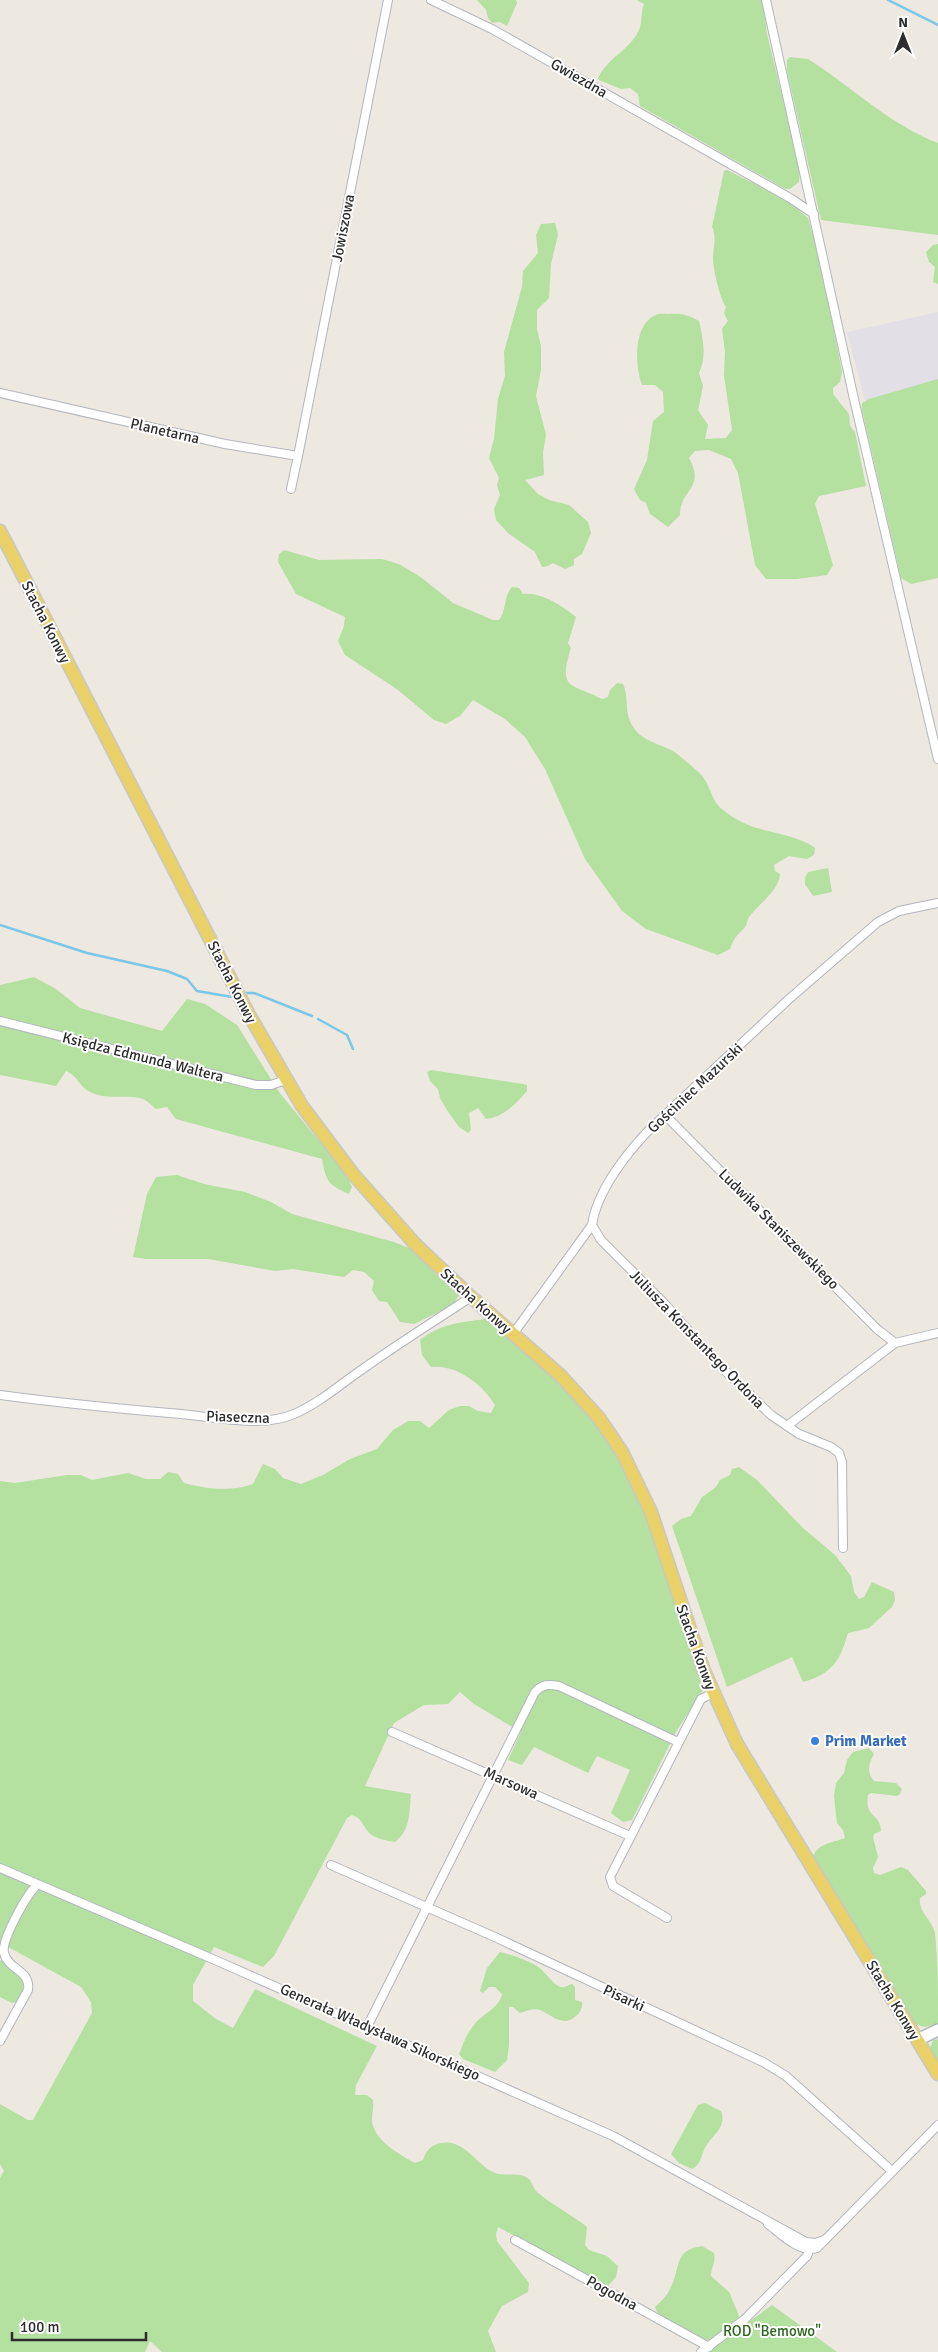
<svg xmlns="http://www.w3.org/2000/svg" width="938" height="2352" viewBox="0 0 938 2352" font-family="Signika,sans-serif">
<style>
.industrial{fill:#e2e0e6}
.green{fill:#b4e0a0}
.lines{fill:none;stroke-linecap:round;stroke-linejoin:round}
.stream{stroke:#7ac7e8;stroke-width:2.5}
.street-casing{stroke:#b3b6bf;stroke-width:10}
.secondary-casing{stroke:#b3b6bf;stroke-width:14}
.primary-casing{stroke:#c8c8c8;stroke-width:15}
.street{stroke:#fff;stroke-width:8}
.secondary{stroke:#fff;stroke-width:11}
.primary{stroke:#e9d069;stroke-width:12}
.shop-dot{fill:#3f7fe0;stroke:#fff;stroke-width:2}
.labels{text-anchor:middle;stroke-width:4;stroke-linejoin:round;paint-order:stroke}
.street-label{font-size:15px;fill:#2d2d2d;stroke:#fff}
.shop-label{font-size:15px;font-weight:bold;fill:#366cbe;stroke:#fff;text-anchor:start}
.park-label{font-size:15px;fill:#2c671f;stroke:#fff}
</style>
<rect width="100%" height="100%" fill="#ede8e0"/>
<!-- industrial -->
<path class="industrial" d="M938 312V381L866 404 847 332Z"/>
<!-- green -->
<g class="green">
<path d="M477 0H516L517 3 507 26 500 22 492 23 488 18 486 10Z"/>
<path d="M637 0H763L767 34 800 170 799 182 790 189H785L640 106 638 94 630 88 621 89 599 80 598 78C608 58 626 52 637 34 643 25 640 15 644 4Z"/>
<path d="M790 57 808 59C851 86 890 125 938 143V235L821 220 787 71V60Z"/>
<path d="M727 170 788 201 808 218 820 259 842 372 840 382 833 388V394L849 414 850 426 855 432 866 486 819 496 815 504 833 565 827 575 797 579H766L755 565 738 473 731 459 709 450 695 451 689 458C706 489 680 489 680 515L668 527 650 514 646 503 640 500 634 489 647 460 653 421 664 412 663 392 655 385H642C635 366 633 327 654 316 658 313 665 314 669 314 682 313 688 315 699 321 703 340 707 355 699 373L703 386 698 410 708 425 705 439 726 438 732 430 724 375 725 352 722 329 728 321 724 313 726 307C720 299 713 269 713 259 713 247 717 238 712 227L724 171Z"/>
<path d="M555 223 558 235 551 264 549 298 537 310V329L541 346V370L536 396 546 435 543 453 544 475 525 480 538 494 549 500 569 505 588 522 591 533 582 554 574 559V565L565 569 553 563 548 566 542 567 535 552 508 533 496 520 494 509 500 495 497 485 499 478 489 458 494 439 498 399 505 376 504 352 522 287 523 271 538 253 536 235 541 224Z"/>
<path d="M938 244V284L933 282 935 267 929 262 926 252 933 245Z"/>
<path d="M938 379V578L911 584 901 578 862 410V403L869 399Z"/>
<path d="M284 550 319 560 382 559 399 564 422 578 453 603 493 620H499C507 610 503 597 512 587L519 588 523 594C542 592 562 606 576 617L568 643 571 648C558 690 570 683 602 699L608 697 610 690 617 683 623 684C629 696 624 712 632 725 641 741 658 743 673 751 680 756 689 764 696 770 710 781 709 794 718 805 722 810 731 816 736 819 760 834 793 832 815 848L814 855 807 859 789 856 774 865 775 871 780 874C779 891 759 903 749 917 747 920 747 925 745 927 736 937 735 936 730 949L718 955 646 929 622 911 585 859 545 769 525 737 505 719 473 700 460 716 446 724 434 720 398 690 345 655 338 641 344 626 345 617 296 594 278 562 279 554Z"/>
<path d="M828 868 832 892 813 896 805 884V878L808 872Z"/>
<path d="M34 977 56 989 80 1008 162 1031 187 999 205 1004 237 1025 279 1092 346 1174 352 1187 349 1194C328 1185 326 1181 322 1159L176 1119 167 1107 156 1109C152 1106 148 1101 143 1099 127 1094 109 1100 92 1093 79 1087 78 1076 66 1071L56 1086 0 1075V985Z"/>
<path d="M431 1070 523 1084 527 1085V1091C516 1104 503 1117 486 1119L478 1108 469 1113 471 1130 468 1133 459 1127 447 1110 440 1098 438 1089 430 1081 427 1072Z"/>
<path d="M177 1175 204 1184 245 1192 271 1202 292 1214 394 1242 409 1248 459 1295 453 1305 414 1324 400 1322 387 1302 379 1301 372 1290 374 1281 364 1272 353 1270 344 1277 293 1269 275 1271 208 1259H146L133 1257 147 1194 156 1177Z"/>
<path d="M486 1319 576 1396 608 1438 636 1491 654 1538 703 1690 676 1732 632 1820 623 1822 611 1813 630 1770 597 1756 588 1773 534 1747 522 1765 508 1760 521 1732 474 1704 460 1692 448 1704 424 1705 394 1723 365 1786 411 1794C409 1812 411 1830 395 1842 386 1841 371 1838 366 1829 361 1822 361 1818 352 1815L347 1818 274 1956 263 1967 214 1947 193 1985V2001L216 2019 233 2028 255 1989 377 2046 356 2085 355 2095H367L373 2100C374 2107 372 2113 372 2120 373 2140 399 2154 415 2163L423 2160C426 2151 430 2145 441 2143 464 2138 476 2165 495 2173 505 2177 519 2171 529 2179 532 2182 533 2188 537 2192 552 2205 571 2214 587 2227L585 2245 589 2250 607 2256 618 2266 616 2277 608 2286 498 2227 496 2234 497 2241 529 2283 528 2292 502 2306 488 2331 496 2352H162L150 2341 145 2352H0V2178L4 2171 0 2164V2104L28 2120H33L92 2013 91 2002 81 1987 10 1948 0 1946V1481L15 1483 67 1475H81L92 1480 128 1473 146 1479H160L168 1472 178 1474 184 1483C206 1489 232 1492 253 1484L263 1464 275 1469 283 1478 301 1484 323 1475 350 1459 377 1449 393 1430 408 1421H420L429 1428 449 1410 460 1406H469L478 1411 491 1413 495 1405C483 1385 457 1364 431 1367L422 1355 420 1340C439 1324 462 1322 486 1319Z"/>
<path d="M739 1467 757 1480 803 1528 835 1555 851 1576 854 1592 859 1599 864 1597 872 1582 894 1592 895 1600 892 1607 869 1628 848 1633C840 1661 832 1674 803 1682L792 1657 727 1687 672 1526 681 1519 691 1516 702 1497 716 1487 720 1480 730 1475 732 1469Z"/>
<path d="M869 1748 874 1754C869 1763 866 1772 874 1781L896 1783 902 1789 900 1794 897 1796 871 1793 868 1795C864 1818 881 1813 881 1831L874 1834 873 1837 878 1857 873 1868 874 1873 880 1875 901 1867 908 1870 926 1891V1894L920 1898C918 1912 932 1919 935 1933 938 1962 938 1993 938 2023 929 2028 922 2028 914 2023L813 1856C819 1843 832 1843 845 1838L843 1830 837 1823 834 1796 836 1783 844 1773 847 1760 853 1752Z"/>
<path d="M500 1952C513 1955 526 1960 537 1966 545 1971 554 1986 561 1987 565 1988 568 1985 572 1984L575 1987V2000L582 2002C583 2008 580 2013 576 2016 563 2028 552 2015 540 2010 533 2008 527 2011 520 2013L513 2007H509V2045L507 2060 495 2072 463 2059 459 2054C463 2044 467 2033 474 2025 483 2013 499 2009 502 1994L495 1987H489L483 1993 480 1991 487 1968Z"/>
<path d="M0 1960 23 1976 25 1984 19 2001 12 2003 0 1997Z"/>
<path d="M938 2039V2063L930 2049 933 2040Z"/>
<path d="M705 2103 721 2111C727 2126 714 2134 706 2146 701 2154 702 2164 692 2169L679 2163 671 2154 698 2105Z"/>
<path d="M702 2246 714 2253C716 2263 711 2267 711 2276L730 2293C732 2302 737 2308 739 2317L711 2341 698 2337 658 2314 655 2307C661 2301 667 2296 670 2289 682 2267 672 2251 702 2246Z"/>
<path d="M772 2305 837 2352H708Z"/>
</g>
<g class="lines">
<!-- stream -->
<g class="stream">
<path d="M888 0 938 25"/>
<path d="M0 925 87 953 167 971 187 979 197 991 232 997"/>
<path d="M246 993H254L312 1016"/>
<path d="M318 1019 347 1035 353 1049"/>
</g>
<!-- street casing -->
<g class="street-casing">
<g id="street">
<path d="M431 0 492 29 790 198 814 214"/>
<path d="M766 0 854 399 938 759"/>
<path d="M0 393 225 444 298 456 291 489"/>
<path d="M298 456 388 0"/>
<path d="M0 1021 256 1085H271L286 1080"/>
<path d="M664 1114 877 1329 895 1343"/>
<path d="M592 1225 601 1240 665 1304 718 1364 771 1415 799 1434 831 1447 839 1453 842 1462 843 1548"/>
<path d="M513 1334 592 1225C597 1191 626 1154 649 1130L789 999 878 922 899 911 938 903"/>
<path d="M0 1395C60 1403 121 1409 181 1414 214 1417 263 1428 294 1414 320 1403 343 1382 367 1366 401 1342 436 1320 471 1297"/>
<path d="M787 1426 895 1343 938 1333"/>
<path d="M392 1732 630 1836"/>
<path d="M331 1865 497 1938 763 2062 786 2076 892 2171"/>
<path d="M0 1868 222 1963 613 2136 806 2242 815 2243 824 2240"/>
<path d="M667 1918 613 1886 610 1877 701 1699 713 1693"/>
<path d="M367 2027 535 1692C543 1684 548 1684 559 1686L678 1742"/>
<path d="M0 2041 28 1990C31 1970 8 1970 4 1953 1 1940 27 1894 37 1885"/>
<path d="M768 2224C780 2233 800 2254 817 2248L938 2125"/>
<path d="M515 2240 709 2347"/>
<path d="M701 2352 745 2319 807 2256 811 2245"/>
</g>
</g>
<!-- secondary casing -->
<g class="secondary-casing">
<path id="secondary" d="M917 2040 938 2030"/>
</g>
<!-- primary casing -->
<g class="primary-casing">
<path id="primary" d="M0 531 248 1013 302 1106 353 1174 415 1244 471 1297 561 1376 599 1418 622 1452 651 1512 704 1671 737 1744 938 2074"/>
</g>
<!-- street -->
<use href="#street" class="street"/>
<!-- secondary -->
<use href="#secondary" class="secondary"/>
<!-- primary -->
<use href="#primary" class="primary"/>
</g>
<!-- markers -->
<circle class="shop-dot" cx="815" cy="1741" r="5"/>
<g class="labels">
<!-- street labels -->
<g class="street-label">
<text transform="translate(579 78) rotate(30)" y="5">Gwiezdna</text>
<text transform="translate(343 228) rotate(-79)" y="5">Jowiszowa</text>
<text transform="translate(165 431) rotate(13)" y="5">Planetarna</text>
<text transform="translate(46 622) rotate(63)" y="5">Stacha Konwy</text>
<text transform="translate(232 982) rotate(63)" y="5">Stacha Konwy</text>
<text transform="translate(143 1057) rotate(14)" y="5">Księdza Edmunda Waltera</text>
<text transform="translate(695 1088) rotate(-43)" y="5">Gościniec Mazurski</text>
<text transform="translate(779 1229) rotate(45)" y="5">Ludwika Staniszewskiego</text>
<text transform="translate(476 1301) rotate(42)" y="5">Stacha Konwy</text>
<text transform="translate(697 1339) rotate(46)" y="5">Juliusza Konstantego Ordona</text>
<text transform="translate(238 1417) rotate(2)" y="5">Piaseczna</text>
<text transform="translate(696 1647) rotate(70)" y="5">Stacha Konwy</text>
<text transform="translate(511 1783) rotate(24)" y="5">Marsowa</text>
<text transform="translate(624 1998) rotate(25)" y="5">Pisarki</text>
<text transform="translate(893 2000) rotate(59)" y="5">Stacha Konwy</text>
<text transform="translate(380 2032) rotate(24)" y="5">Generała Władysława Sikorskiego</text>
<text transform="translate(612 2293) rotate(29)" y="5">Pogodna</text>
</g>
<!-- shop labels -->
<g class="shop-label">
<text x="825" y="1746">Prim Market</text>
</g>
<!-- park labels -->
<g class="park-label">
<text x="772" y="2336">ROD "Bemowo"</text>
</g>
</g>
<!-- north arrow -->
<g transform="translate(903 35)" stroke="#ffffff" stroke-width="4" paint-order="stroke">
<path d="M0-4L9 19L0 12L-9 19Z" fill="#2d2d2d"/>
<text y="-8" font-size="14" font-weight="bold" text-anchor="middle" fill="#2d2d2d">N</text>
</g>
<!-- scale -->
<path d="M12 2332v8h134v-8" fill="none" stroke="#2d2d2d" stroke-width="2.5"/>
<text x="20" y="2332" font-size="15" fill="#2d2d2d" stroke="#ffffff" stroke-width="4" paint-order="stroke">100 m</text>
</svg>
